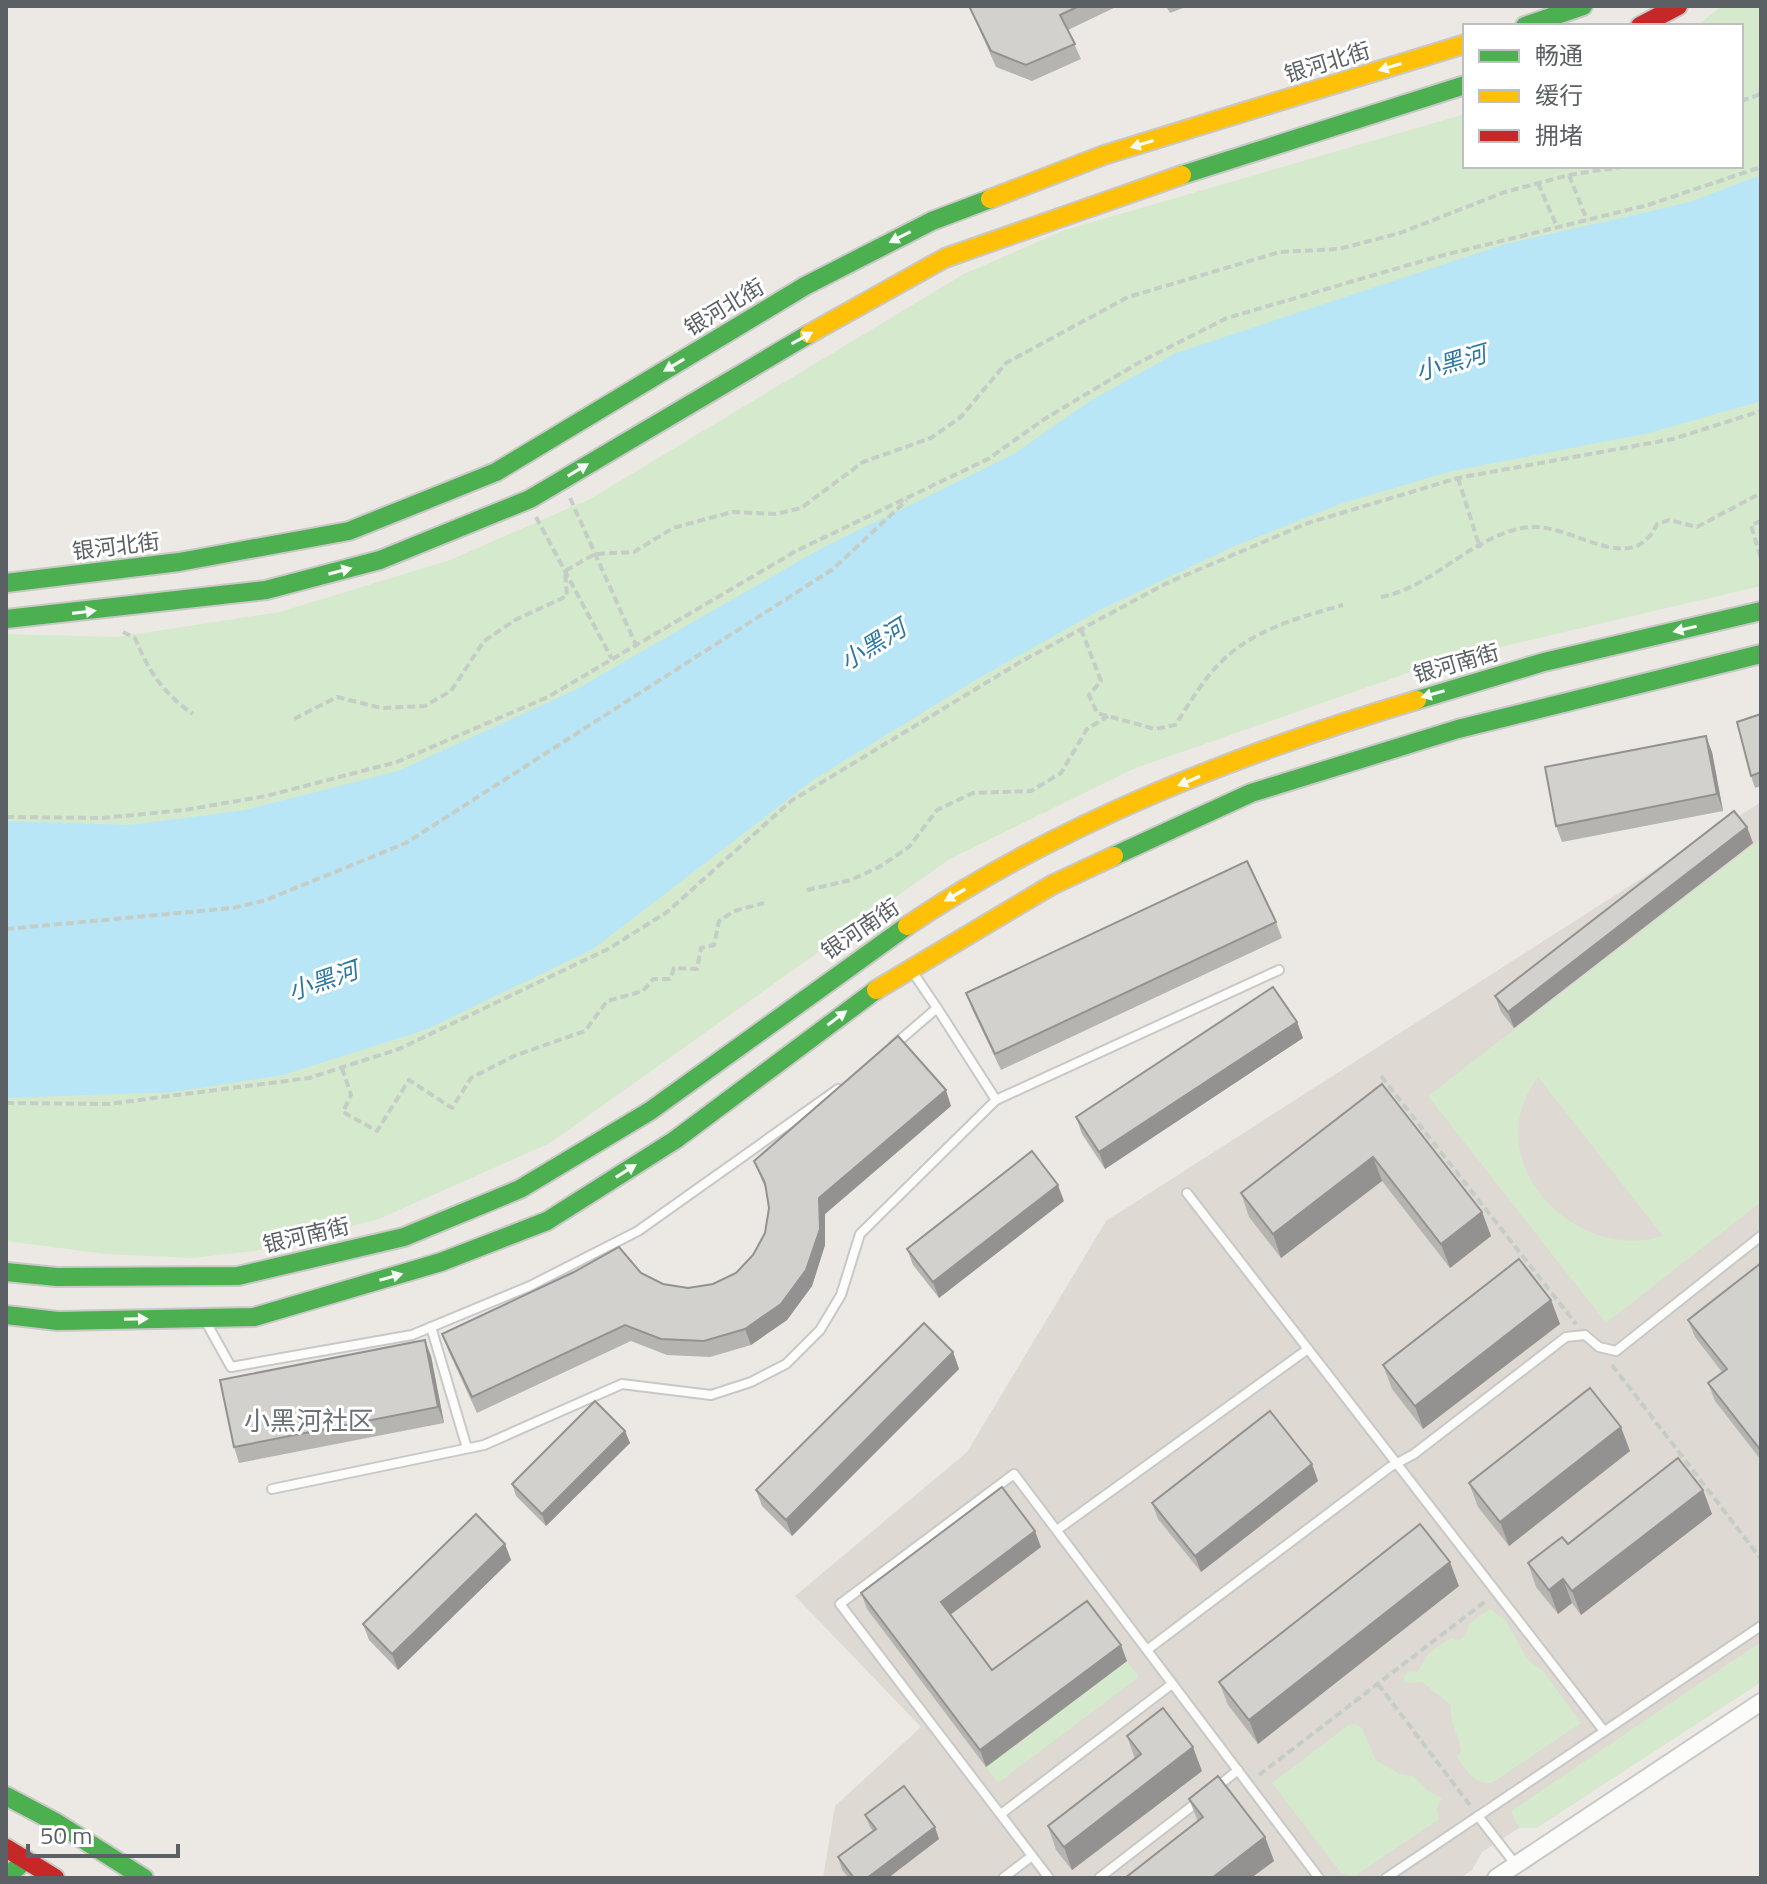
<svg xmlns="http://www.w3.org/2000/svg" width="1767" height="1884" viewBox="0 0 1767 1884" font-family="'Titillium Web','Noto Sans SC',sans-serif">
<style>
.education{fill:#ded9d3}
.green{fill:#d5e9cd;fill-rule:evenodd}
.water{fill:#b8e6f7}
.lines{fill:none;stroke-linecap:round;stroke-linejoin:round}
.lane-casing{stroke:#c8c8c7;stroke-width:12}
.street-casing{stroke:#c8c8c7;stroke-width:20}
.fast-casing{stroke:#c8c8c7;stroke-width:22}
.slow-casing{stroke:#c8c8c7;stroke-width:22}
.jam-casing{stroke:#c8c8c7;stroke-width:22}
.path{stroke:#c5cdc7;stroke-width:4;stroke-dasharray:8 4;stroke-linecap:butt}
.lane{stroke:#fcfcfb;stroke-width:8}
.street{stroke:#fcfcfb;stroke-width:16}
.fast{stroke:#4caf50;stroke-width:18}
.slow{stroke:#ffc107;stroke-width:18}
.jam{stroke:#c62828;stroke-width:18}
.wall{fill:#b5b4b1}
.shaded-wall{fill:#949290}
.building{fill:#d3d1ce;stroke:#949290;stroke-width:2}
.oneway{fill:#f6fbf6}
.labels{text-anchor:middle;stroke-width:6;stroke-linejoin:round;paint-order:stroke}
.street-label{font-size:22px;fill:#5a6064;stroke:#fff}
.water-label{font-size:24px;font-style:italic;fill:#2e77a0;stroke:#fff}
.quarter-label{font-size:26px;fill:#6b7276;stroke:#fff}
</style>
<rect width="100%" height="100%" fill="#ece9e4"/>
<!-- education -->
<path class="education" d="M1761 802V1682L1536 1828H1519L1482 1852 1472 1870 1460 1878H823L835 1806 921 1727 795 1596 967 1452 1106 1221Z"/>
<!-- green -->
<g class="green">
<path d="M1721 6H1761V586L1445 660 1133 769 948 860 550 1143 379 1219 255 1251 190 1258 106 1254 6 1241V634L116 637 280 612 450 560 590 499 964 274 1065 230 1465 114V166H1741V26H1697Z"/>
<path d="M1761 839V1202L1606 1323 1428 1096ZM1538 1077 1663 1236C1572 1264 1476 1158 1538 1077Z"/>
<path d="M1490 1609 1506 1621 1527 1659 1543 1671 1581 1723 1492 1783C1472 1784 1467 1771 1457 1757L1461 1751C1459 1734 1449 1724 1451 1705L1422 1682 1405 1683 1403 1677 1407 1672 1418 1671 1429 1653 1451 1638 1459 1640 1466 1635 1468 1625Z"/>
<path d="M1761 1642V1682L1536 1828H1519L1511 1811Z"/>
<path d="M1127 1661 1139 1677 998 1783 986 1767Z"/>
<path d="M1355 1724 1362 1728 1376 1760 1400 1774 1413 1776 1428 1791 1442 1798 1437 1808 1439 1819 1355 1876 1341 1873 1272 1783 1347 1726Z"/>
</g>
<!-- water -->
<path class="water" d="M1761 175V401L1649 433 1448 472 1343 503 1230 548 1102 609 979 678 813 780 593 949 425 1030 283 1075 173 1092 6 1098V821L130 825 245 810 398 771 575 690 820 549 1014 454 1090 401 1176 353 1502 245 1690 202Z"/>
<g class="lines">
<!-- lane casing -->
<g class="lane-casing">
<g id="lane">
<path d="M893 1046 937 1008 912 971"/>
<path d="M996 1100 1279 970"/>
<path d="M1187 1193 1604 1731"/>
<path d="M206 1322 231 1367 412 1335 530 1286 638 1231 838 1089"/>
<path d="M431 1327 467 1448"/>
<path d="M272 1489 484 1445 622 1384 711 1395 751 1382 786 1364 820 1330 841 1295 860 1234 996 1100 937 1008"/>
<path d="M1057 1530 1308 1349"/>
<path d="M1147 1650 1390 1467 1414 1454 1566 1337 1585 1335 1599 1347 1616 1351 1761 1236"/>
<path d="M1217 1787 1238 1770"/>
<path d="M1001 1814 1172 1684"/>
<path d="M1478 1816 1516 1865"/>
<path d="M1003 1878 1032 1856"/>
<path d="M1049 1878 840 1604 1014 1474 1319 1878"/>
<path d="M1099 1878 1200 1800"/>
<path d="M1386 1878 1761 1626"/>
</g>
</g>
<!-- street casing -->
<g class="street-casing">
<path id="street" d="M1496 1878 1761 1702"/>
</g>
<!-- fast casing -->
<g class="fast-casing">
<g id="fast">
<path d="M1525 26 1583 6"/>
<path d="M1182 175 1465 85"/>
<path d="M6 583 179 562 349 531 496 472 805 286 932 221 990 199"/>
<path d="M6 619 266 590 380 560 530 499 809 334"/>
<path d="M1417 700 1544 662 1761 611"/>
<path d="M1114 856 1251 793 1458 729 1761 654"/>
<path d="M6 1272 57 1277 238 1276 404 1237 520 1189 650 1111 907 926"/>
<path d="M6 1315 58 1321 254 1317 441 1262 547 1221 675 1140 876 990"/>
<path d="M6 1796 57 1823 144 1878"/>
<path d="M6 1877 26 1860"/>
</g>
</g>
<!-- slow casing -->
<g class="slow-casing">
<g id="slow">
<path d="M990 199 1104 155 1465 44"/>
<path d="M809 334 945 258 1182 175"/>
<path d="M907 926C1061 822 1240 753 1417 700"/>
<path d="M876 990 1052 885 1114 856"/>
</g>
</g>
<!-- jam casing -->
<g class="jam-casing">
<g id="jam">
<path d="M1640 26 1678 6"/>
<path d="M6 1848 55 1878"/>
</g>
</g>
<!-- path -->
<g class="path">
<path d="M1741 101 1761 94"/>
<path d="M1569 175 1587 220"/>
<path d="M1538 183 1557 227"/>
<path d="M1458 478 1480 548"/>
<path d="M570 498 636 645"/>
<path d="M536 517 612 659"/>
<path d="M1761 521 1751 525 1761 559"/>
<path d="M1381 597C1435 587 1476 531 1531 527 1573 524 1632 579 1657 524L1669 520 1697 527 1761 493"/>
<path d="M1081 629 1101 681 1089 695 1097 713 1155 729 1175 725C1189 705 1202 681 1219 664 1253 629 1298 618 1343 605"/>
<path d="M123 632 135 638C149 672 163 693 193 714"/>
<path d="M294 719 337 697 381 708 425 706 451 691 484 641 515 620 567 596 565 571 595 554 634 552 673 528 732 512 776 514 801 508 863 462 931 438 961 417 1006 363 1128 297 1280 252 1339 249 1400 233 1505 192 1569 175 1627 166"/>
<path d="M6 817 102 818 185 810 266 796 397 762 548 697 796 551 988 459 1046 418 1140 362 1227 318 1436 257 1648 205 1761 167"/>
<path d="M807 890 851 880 879 867 909 847 937 810 973 793 1031 791 1061 773 1087 729 1108 716"/>
<path d="M6 929 233 908 266 900 406 843 833 569 907 500"/>
<path d="M342 1068 351 1095 343 1112 377 1131 409 1080 452 1108 471 1078 514 1056 585 1031 607 1001 643 991 653 979H670L674 968 697 969 701 948 714 945 719 921 734 911 764 903"/>
<path d="M1381 1076 1576 1324"/>
<path d="M6 1103 108 1104 309 1078 399 1049 610 948 667 912 791 801 1022 661 1167 583 1308 523 1458 478 1673 439 1761 411"/>
<path d="M1612 1365 1761 1559"/>
<path d="M1378 1684 1472 1808"/>
<path d="M1259 1775 1487 1600"/>
</g>
<!-- lane -->
<use href="#lane" class="lane"/>
<!-- street -->
<use href="#street" class="street"/>
<!-- fast -->
<use href="#fast" class="fast"/>
<!-- slow -->
<use href="#slow" class="slow"/>
<!-- jam -->
<use href="#jam" class="jam"/>
</g>
<!-- wall -->
<g class="wall">
<path d="M969 6H1118L1068 30 1081 59 1032 81 996 67Z"/>
<path d="M1166 6H1188L1170 13Z"/>
<path d="M1761 714V786L1755 788 1751 776Z"/>
<path d="M1712 752 1723 811 1562 842 1556 826Z"/>
<path d="M1747 827 1753 843 1514 1028 1501 1012 1495 996Z"/>
<path d="M1276 922 1282 938 1001 1070 972 1009 966 993Z"/>
<path d="M1297 1022 1303 1038 1105 1169 1082 1134 1076 1117Z"/>
<path d="M1382 1084 1482 1212 1491 1236 1450 1268 1382 1181 1281 1258 1249 1217 1241 1193Z"/>
<path d="M951 1106 825 1214V1245L812 1286 787 1320 751 1345 710 1357 667 1355 631 1341 477 1413 448 1350 442 1334 641 1273 663 1284 688 1288 713 1284 736 1273 753 1255 765 1233 769 1208 766 1190 754 1161Z"/>
<path d="M1064 1201 939 1298 913 1265 907 1249Z"/>
<path d="M1761 1263V1460L1715 1401 1708 1383 1722 1372 1695 1337 1688 1320Z"/>
<path d="M1551 1300 1560 1324 1423 1429 1392 1389 1383 1365Z"/>
<path d="M953 1352 959 1369 792 1536 762 1506 756 1490Z"/>
<path d="M431 1356 444 1423 239 1463 234 1447Z"/>
<path d="M625 1431 630 1443 546 1526 516 1496 512 1484Z"/>
<path d="M1630 1451 1509 1546 1478 1507 1469 1483Z"/>
<path d="M1312 1464 1318 1481 1201 1572 1158 1519 1152 1503Z"/>
<path d="M1703 1490 1712 1514 1581 1615 1572 1603 1558 1614 1536 1587 1528 1563 1568 1544Z"/>
<path d="M505 1544 511 1560 398 1670 369 1640 363 1624Z"/>
<path d="M1041 1547 950 1615 992 1670 1127 1661 986 1767 867 1609 861 1593Z"/>
<path d="M1459 1586 1258 1744 1228 1705 1219 1682Z"/>
<path d="M1127 1736 1202 1771 1072 1870 1056 1850 1048 1826 1135 1759Z"/>
<path d="M1189 1799 1265 1837 1274 1861 1251 1878H1125L1198 1822Z"/>
<path d="M865 1815 939 1839 888 1878H849L842 1870 838 1857 873 1831 870 1827Z"/>
</g>
<!-- shaded-wall -->
<g class="shaded-wall">
<path d="M1706 736 1712 752 1723 811 1717 794Z"/>
<path d="M1747 827 1753 843 1514 1028 1508 1012Z"/>
<path d="M1297 1022 1303 1038 1105 1169 1099 1152Z"/>
<path d="M946 1090 951 1106 825 1214V1245L812 1286 787 1320 751 1345 745 1329 819 1198Z"/>
<path d="M1373 1157 1382 1181 1281 1258 1273 1234Z"/>
<path d="M1058 1185 1064 1201 939 1298 933 1282Z"/>
<path d="M1482 1212 1491 1236 1450 1268 1441 1244Z"/>
<path d="M1551 1300 1560 1324 1423 1429 1415 1406Z"/>
<path d="M425 1340 431 1356 444 1423 438 1407Z"/>
<path d="M953 1352 959 1369 792 1536 786 1520Z"/>
<path d="M1621 1427 1630 1451 1509 1546 1500 1522Z"/>
<path d="M625 1431 630 1443 546 1526 542 1514Z"/>
<path d="M1312 1464 1318 1481 1201 1572 1195 1556Z"/>
<path d="M1703 1490 1712 1514 1581 1615 1572 1591Z"/>
<path d="M1035 1531 1041 1547 946 1618 941 1602Z"/>
<path d="M505 1544 511 1560 398 1670 392 1654Z"/>
<path d="M1450 1562 1459 1586 1258 1744 1249 1720Z"/>
<path d="M1563 1579 1572 1603 1558 1614 1549 1590Z"/>
<path d="M1121 1645 1127 1661 986 1767 980 1750Z"/>
<path d="M1193 1747 1202 1771 1072 1870 1064 1847Z"/>
<path d="M935 1827 939 1839 888 1878H867Z"/>
<path d="M1265 1837 1274 1861 1251 1878H1212Z"/>
</g>
<!-- building -->
<g class="building">
<path d="M969 6H1079L1060 15 1075 44 1026 65 991 51Z"/>
<path d="M1761 714V772L1751 776 1737 722Z"/>
<path d="M1706 736 1717 794 1556 826 1545 767Z"/>
<path d="M1734 811 1747 827 1508 1012 1495 996Z"/>
<path d="M1247 861 1276 922 995 1054 966 993Z"/>
<path d="M1273 987 1297 1022 1099 1152 1076 1117Z"/>
<path d="M898 1036 946 1090 819 1198 820 1229 806 1270 781 1304 745 1329 704 1341 661 1339 625 1325 472 1397 442 1334 574 1272 619 1247 641 1273 663 1284 688 1288 713 1284 736 1273 753 1255 765 1233 769 1208 765 1183 754 1161Z"/>
<path d="M1382 1084 1482 1212 1441 1244 1373 1157 1273 1234 1241 1193Z"/>
<path d="M1032 1151 1058 1185 933 1282 907 1249Z"/>
<path d="M1519 1259 1551 1300 1415 1406 1383 1365Z"/>
<path d="M1761 1263V1446L1759 1448 1708 1383 1727 1369 1688 1320Z"/>
<path d="M924 1323 953 1352 786 1520 756 1490Z"/>
<path d="M425 1340 438 1407 234 1447 220 1380Z"/>
<path d="M1590 1388 1621 1427 1500 1522 1469 1483Z"/>
<path d="M595 1401 625 1431 542 1514 512 1484Z"/>
<path d="M1270 1411 1312 1464 1195 1556 1152 1503Z"/>
<path d="M1678 1458 1703 1490 1572 1591 1563 1579 1549 1590 1528 1563 1562 1537 1568 1544Z"/>
<path d="M1002 1487 1035 1531 941 1602 992 1670 1087 1601 1121 1645 980 1750 861 1593Z"/>
<path d="M476 1514 505 1544 392 1654 363 1624Z"/>
<path d="M1420 1524 1450 1562 1249 1720 1219 1682Z"/>
<path d="M1163 1708 1193 1747 1064 1847 1048 1826 1141 1754 1127 1736Z"/>
<path d="M1218 1776 1265 1837 1212 1878H1125L1203 1817 1189 1799Z"/>
<path d="M904 1786 935 1827 867 1878H854L838 1857 876 1829 865 1815Z"/>
</g>
<!-- one-way arrows -->
<defs><path id="oneway-solid" d="M-6-.8H1V-3.2L6.5 0L1 3.2V.8H-6Z" transform="scale(2)"/></defs>
<g class="oneway">
<use href="#oneway-solid" transform="translate(1390 67) rotate(163)"/>
<use href="#oneway-solid" transform="translate(1142 144) rotate(163)"/>
<use href="#oneway-solid" transform="translate(900 237) rotate(153)"/>
<use href="#oneway-solid" transform="translate(802 338) rotate(-29)"/>
<use href="#oneway-solid" transform="translate(674 365) rotate(149)"/>
<use href="#oneway-solid" transform="translate(578 470) rotate(-31)"/>
<use href="#oneway-solid" transform="translate(340 571) rotate(-15)"/>
<use href="#oneway-solid" transform="translate(84 612) rotate(-7)"/>
<use href="#oneway-solid" transform="translate(1685 629) rotate(167)"/>
<use href="#oneway-solid" transform="translate(1433 694) rotate(164)"/>
<use href="#oneway-solid" transform="translate(1189 781) rotate(157)"/>
<use href="#oneway-solid" transform="translate(955 895) rotate(150)"/>
<use href="#oneway-solid" transform="translate(837 1018) rotate(-37)"/>
<use href="#oneway-solid" transform="translate(626 1171) rotate(-32)"/>
<use href="#oneway-solid" transform="translate(391 1277) rotate(-16)"/>
<use href="#oneway-solid" transform="translate(136 1319) rotate(-1)"/>
</g>
<g class="labels">
<!-- street labels -->
<g class="street-label">
<text transform="translate(1327 62) rotate(-17)" y="8">银河北街</text>
<text transform="translate(724 307) rotate(-31)" y="8">银河北街</text>
<text transform="translate(116 546) rotate(-7)" y="8">银河北街</text>
<text transform="translate(1456 663) rotate(-16)" y="8">银河南街</text>
<text transform="translate(860 929) rotate(-34)" y="8">银河南街</text>
<text transform="translate(306 1235) rotate(-13)" y="8">银河南街</text>
</g>
<!-- water labels -->
<g class="water-label">
<text transform="translate(1451 363) rotate(-16)" y="8">小黑河</text>
<text transform="translate(873 645) rotate(-32)" y="8">小黑河</text>
<text transform="translate(323 981) rotate(-19)" y="8">小黑河</text>
</g>
<!-- quarter labels -->
<g class="quarter-label">
<text x="309" y="1430">小黑河社区</text>
</g>
</g>
<!-- border -->
<rect width="1767" height="1884" fill="none" stroke="#5a6064" stroke-width="16"/>
<!-- legend -->
<rect x="1463" y="24" width="280" height="144" fill="#ffffff" stroke="#bdbfc1" stroke-width="2"/>
<rect x="1479" y="50" width="40" height="12" fill="#4caf50" stroke="#bdbfc1" stroke-width="2"/>
<text x="1535" y="64" font-size="24" fill="#5a6064">畅通</text>
<rect x="1479" y="90" width="40" height="12" fill="#ffc107" stroke="#bdbfc1" stroke-width="2"/>
<text x="1535" y="104" font-size="24" fill="#5a6064">缓行</text>
<rect x="1479" y="130" width="40" height="12" fill="#c62828" stroke="#bdbfc1" stroke-width="2"/>
<text x="1535" y="144" font-size="24" fill="#5a6064">拥堵</text>
<!-- scale -->
<path d="M28 1844v12h150v-12" fill="none" stroke="#5a6064" stroke-width="4"/>
<text x="40" y="1844" font-size="24" fill="#5a6064" stroke="#ffffff" stroke-width="6" paint-order="stroke">50 m</text>
</svg>
